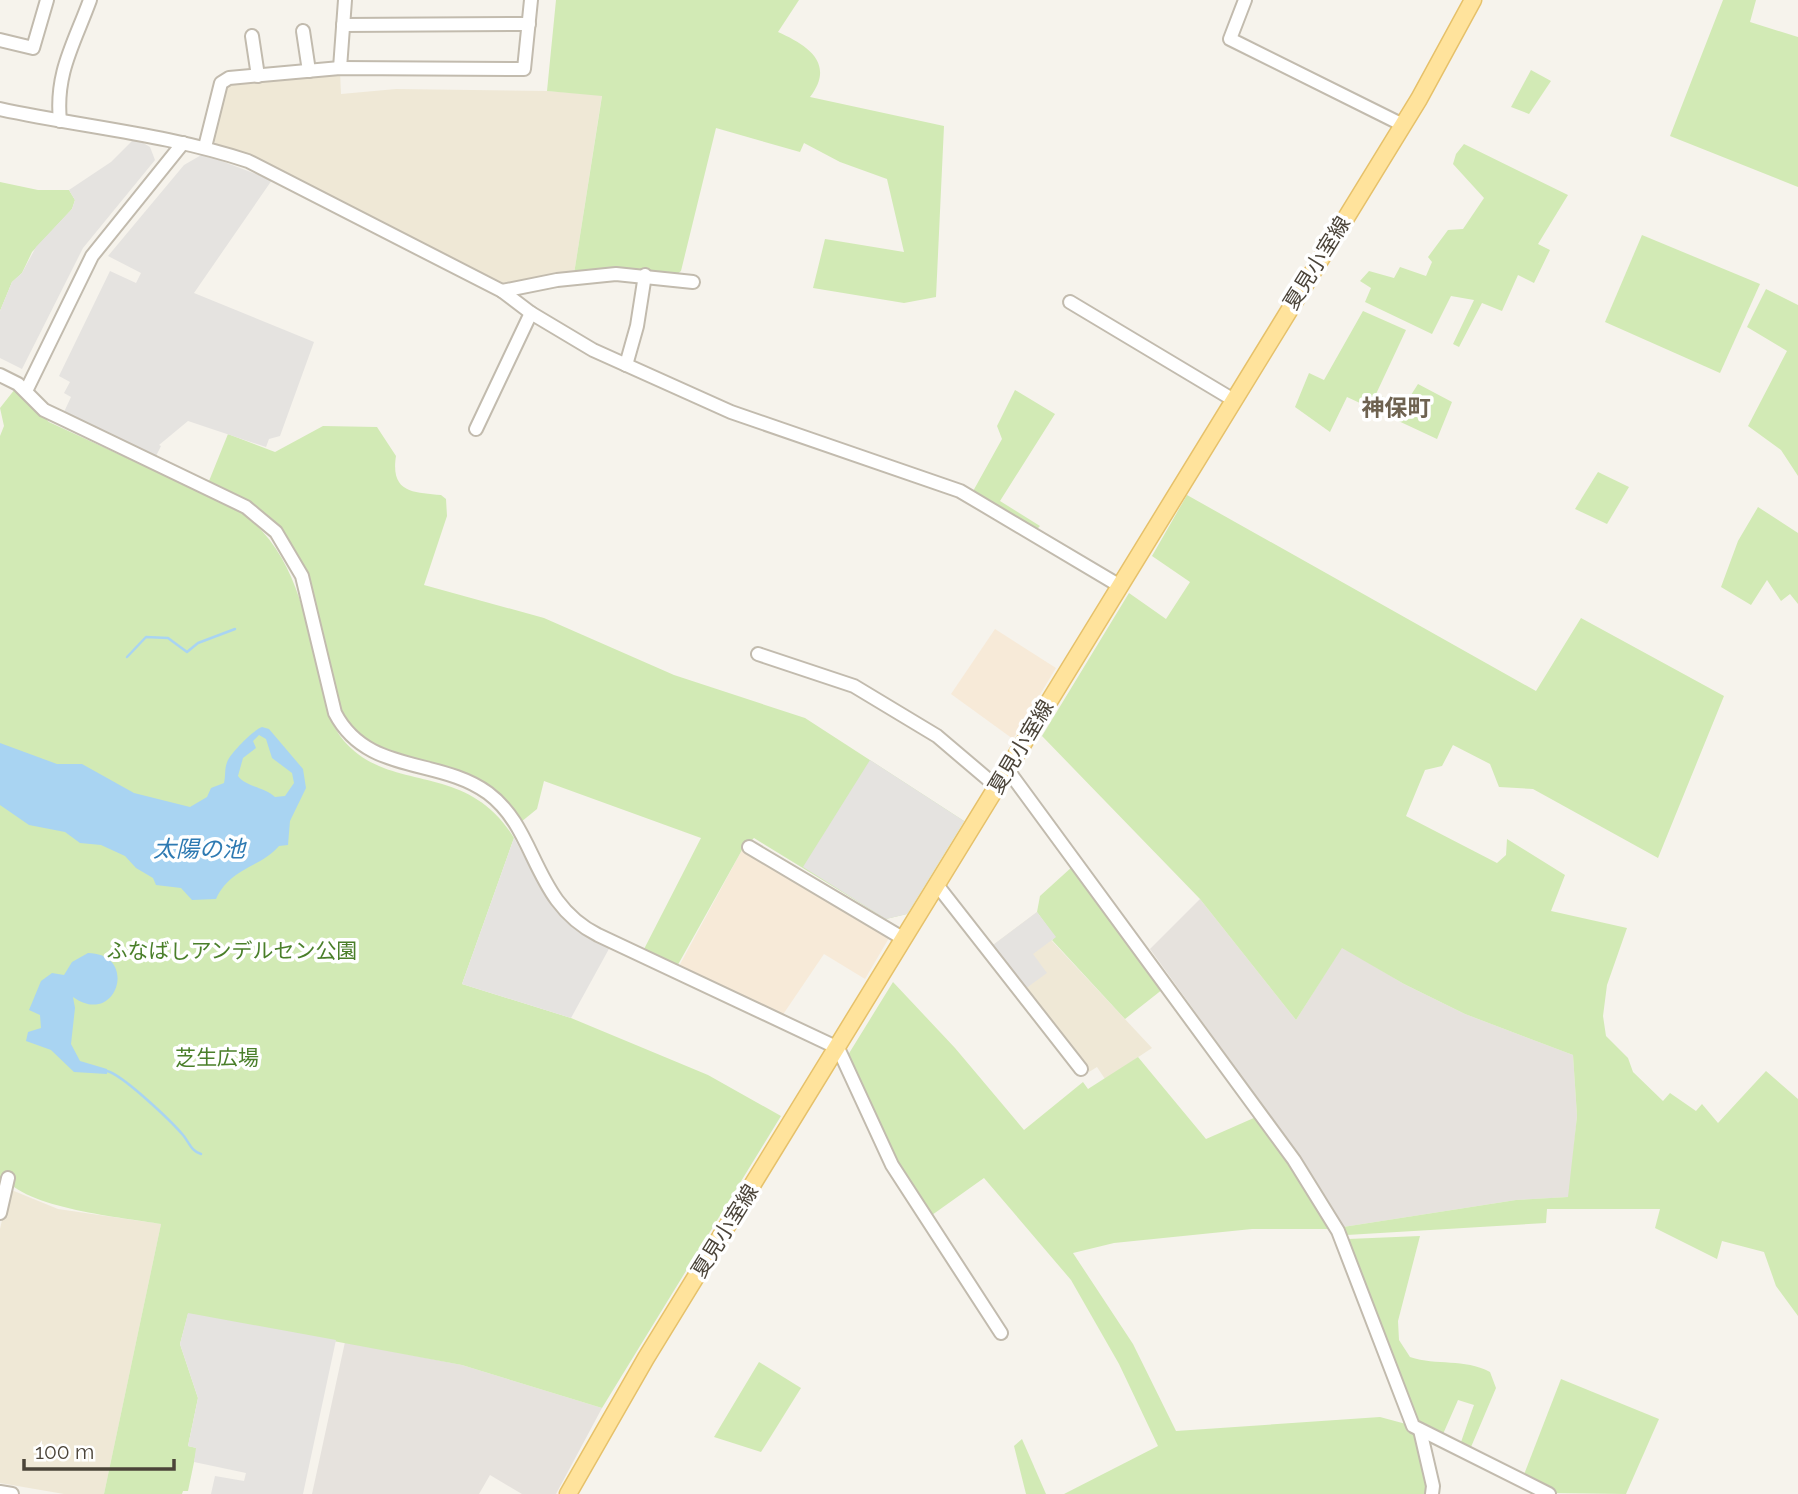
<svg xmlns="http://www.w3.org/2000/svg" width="1798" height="1494" viewBox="0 0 1798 1494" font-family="Raleway,'Noto Sans JP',sans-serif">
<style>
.commercial{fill:#f7ead8}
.industrial{fill:#e6e2dd}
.education{fill:#efe8d6}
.green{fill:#d2eab5}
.parking{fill:#e5e3e0}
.water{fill:#a9d4f2;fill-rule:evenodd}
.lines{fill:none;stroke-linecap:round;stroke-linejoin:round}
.stream{stroke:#a9d4f2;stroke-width:2.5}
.minor-casing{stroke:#c2bbae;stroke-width:16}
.major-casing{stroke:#e6c16a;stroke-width:19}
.minor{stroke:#fff;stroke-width:12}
.major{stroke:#ffe39c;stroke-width:16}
.labels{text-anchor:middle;stroke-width:7;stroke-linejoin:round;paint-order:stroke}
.street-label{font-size:21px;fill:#4b4439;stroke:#fff}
.park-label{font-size:21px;fill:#4a7f2a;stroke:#fff}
.neighbourhood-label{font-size:23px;font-weight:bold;fill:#6e6250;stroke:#fff}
.water-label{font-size:23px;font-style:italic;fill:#2e7ab2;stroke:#fff}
</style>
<rect width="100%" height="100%" fill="#f6f3ec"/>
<!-- commercial -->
<g class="commercial">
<path d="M995 629 1056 668 1013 739 951 694Z"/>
<path d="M742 850 753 853 889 938 865 979 824 954 782 1016 678 968Z"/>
</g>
<!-- industrial -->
<g class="industrial">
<path d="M1200 899 1296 1020 1342 947 1404 984 1465 1014 1573 1055 1577 1116 1569 1197 1516 1200 1343 1227 1302 1160 1150 949Z"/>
<path d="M345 1342 462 1365 602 1408 556 1494H522L490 1475 479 1494H312Z"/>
</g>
<!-- education -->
<g class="education">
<path d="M340 72 341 94 396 89 547 91 602 95 574 274 504 284 251 156 216 144 212 138 228 82Z"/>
<path d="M1037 912 1052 941 1152 1048 1105 1079 1097 1067 1089 1072 993 945Z"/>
<path d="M9 1189 58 1209 161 1224 104 1494H64L0 1483V1229Z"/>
</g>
<!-- green -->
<g class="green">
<path d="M556 0H799L778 32C807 45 836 63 810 97L944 126 936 297 904 303 813 288 825 239 904 252 887 179 840 162 804 143 800 152 716 128 681 271 677 274 648 271 574 274 602 96 547 91Z"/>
<path d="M1723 0H1756L1750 22 1798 37V187L1670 136Z"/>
<path d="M1531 70 1551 81 1529 114 1511 107Z"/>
<path d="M1464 144 1568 195 1538 244 1550 250 1534 283 1518 275 1502 311 1482 303 1459 347 1453 344 1474 300 1451 296 1432 334 1365 302 1371 288 1360 281 1369 271 1394 278 1400 267 1426 276 1432 262 1428 257 1448 230 1463 229 1484 198 1453 164 1456 154Z"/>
<path d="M0 182 38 190H69L75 200 72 209 32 252 22 273 12 282 0 311Z"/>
<path d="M1642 235 1760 284 1720 373 1605 322Z"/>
<path d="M1766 289 1798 305V476L1781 450 1748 426 1787 351 1747 327Z"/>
<path d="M1363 311 1406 330 1376 394 1404 406 1418 384 1452 402 1437 439 1347 397 1330 432 1295 407 1309 373 1324 380Z"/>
<path d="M15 389 49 422 233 507C297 547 305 619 322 687 327 706 330 725 344 741 391 795 467 760 514 838L462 984 571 1018 708 1075 781 1116 602 1408 462 1365 188 1314 180 1344 198 1398 188 1446 197 1448 188 1491H183L182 1494H104L161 1224C126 1218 22 1208 5 1177H0V436L4 426 0 408Z"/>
<path d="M1015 390 1055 414 1000 501 1040 526 1035 531 972 493 1002 439 997 426Z"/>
<path d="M323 426 377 427 396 456C390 494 415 492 441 495L446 499 447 516 424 585 544 618 674 675 805 718 964 821 907 914 886 919 754 838 742 850 675 970 642 953 701 838 544 781 537 809 521 822 506 803 384 752 354 732 340 711 307 574C284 522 259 505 209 481L228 434 275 452Z"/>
<path d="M1598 472 1629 487 1607 524 1575 509Z"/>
<path d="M1187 495 1536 691 1581 618 1724 696 1658 858 1533 789 1499 787 1490 764 1453 745 1442 766 1425 770 1406 816 1497 863 1506 855 1507 839 1565 875 1551 911 1627 928 1607 985 1603 1016 1606 1036 1628 1058 1633 1072 1663 1101 1670 1093 1696 1111 1702 1104 1718 1123 1766 1071 1798 1099V1316L1776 1286 1764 1252 1722 1241 1717 1259 1655 1228 1660 1209H1547L1546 1223 1347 1235 1343 1227 1516 1200 1568 1197 1577 1116 1573 1055 1465 1014 1404 984 1342 948 1296 1020 1200 899 1042 736 1129 593 1166 619 1190 582 1152 556Z"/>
<path d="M1758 507 1798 533V604L1790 594 1781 601 1767 580 1751 605 1721 587 1738 541Z"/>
<path d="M1073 866 1163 989 1125 1019 1052 940 1055 937 1037 912 1040 896Z"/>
<path d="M893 982 955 1048 1024 1130 1083 1082 1088 1089 1138 1057 1206 1139 1256 1117 1290 1164 1330 1229H1252L1114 1243 1073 1253 1133 1344 1176 1431 1380 1417 1406 1424 1409 1430 1418 1435 1428 1494H1064L1158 1446 1119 1364 1071 1280 984 1178 932 1215 897 1163 848 1055Z"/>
<path d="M1420 1236 1398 1321 1399 1340 1410 1357C1437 1366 1464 1358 1490 1372L1496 1388 1471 1447 1461 1442 1474 1405 1458 1400 1443 1434 1417 1422 1348 1239Z"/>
<path d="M759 1362 801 1388 761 1452 714 1437Z"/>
<path d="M1561 1379 1659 1419 1626 1494 1553 1493 1523 1477Z"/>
<path d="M1022 1439 1046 1494H1026L1014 1446Z"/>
</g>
<!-- parking -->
<g class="parking">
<path d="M135 138 150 147 155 160 83 248 22 369 0 358V311L12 282 22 273 36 247 72 209 75 200 69 190 111 162Z"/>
<path d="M203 154 272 180 194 293 314 342 280 436 269 439 266 447 188 421 159 445 161 446 156 456 64 412 71 397 64 393 70 382 59 376 110 271 136 283 141 273 108 256 184 165Z"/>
<path d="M870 760 964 821 907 914 886 919 803 867Z"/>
<path d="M514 838 543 891 558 909 610 947 571 1018 462 984Z"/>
<path d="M1037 912 1056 937 1033 954 1047 973 1025 989 993 945Z"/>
<path d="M188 1313 336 1340 303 1494H211L215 1476 244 1481 246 1473 194 1462 196 1448 188 1446 198 1398 180 1344Z"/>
</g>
<!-- water -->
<g class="water">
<path d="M262 727 269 729 303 769 306 788 290 821 288 845 279 846C260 868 231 867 216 899L192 900 181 888 156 885 153 878 136 868 125 856 101 845 80 843 65 832 29 825 0 805V743L57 764H82L134 793 190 807 207 797 211 788 224 783C226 775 224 768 228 760 232 752 253 730 262 727ZM259 735 266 739 272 758 292 773 294 783 285 796 275 797C265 787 246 787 238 776L243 758 256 748 253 741Z"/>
<path d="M88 953C140 954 116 1028 73 997L75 1008 71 1044 80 1061 107 1069V1074L74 1072 51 1050 26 1041 28 1032 41 1028 40 1015 29 1010 41 981 52 973 64 975 72 962Z"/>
</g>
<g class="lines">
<!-- stream -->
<g class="stream">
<path d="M127 657 146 637 168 638 187 652 198 643 235 629"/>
<path d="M107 1071C123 1075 171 1121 183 1135 189 1142 191 1151 201 1154"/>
</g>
<!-- minor casing -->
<g class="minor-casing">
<g id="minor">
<path d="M1245 0 1230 39 1403 125"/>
<path d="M343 25 529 24"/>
<path d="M303 31 309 71"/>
<path d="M252 36 258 76"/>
<path d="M0 40 33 48 47 0"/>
<path d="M340 68 345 0"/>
<path d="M0 109C83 127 167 134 248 161L502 291 531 313 593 350 731 412 960 491 1120 586"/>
<path d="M60 121C55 73 74 44 90 0"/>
<path d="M205 147 221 83 229 78 340 68 524 69 531 0"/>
<path d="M502 291 557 280 616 274 693 282"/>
<path d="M1070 302 1232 399"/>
<path d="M626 365 637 326 645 275"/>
<path d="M0 375 18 384 44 410 61 418 246 507 276 532 302 576 335 713C367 775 439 757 488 793 538 830 532 902 598 935L838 1048 892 1165 1001 1333"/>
<path d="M26 391 92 256 183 143"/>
<path d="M476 429 531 313"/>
<path d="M758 654 854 686 937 736 997 787"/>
<path d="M1007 769 1294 1160 1338 1231 1413 1426 1549 1494"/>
<path d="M749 847 904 939"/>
<path d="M937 885 1081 1069"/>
<path d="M0 1213 8 1178"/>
<path d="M1420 1430 1433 1486 1432 1494"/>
<path d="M0 1492 12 1494"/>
</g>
</g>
<!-- major casing -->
<g class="major-casing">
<path id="major" d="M568 1494 646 1358 1419 99 1473 0"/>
</g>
<!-- minor -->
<use href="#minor" class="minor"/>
<!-- major -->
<use href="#major" class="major"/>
</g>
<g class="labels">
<!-- street labels -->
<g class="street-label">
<text transform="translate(1317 263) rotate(-58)" y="7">夏見小室線</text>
<text transform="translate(1021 747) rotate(-59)" y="7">夏見小室線</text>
<text transform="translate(725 1231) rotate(-58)" y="7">夏見小室線</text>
</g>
<!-- park labels -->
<g class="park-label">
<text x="232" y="958">ふなばしアンデルセン公園</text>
<text x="217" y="1065">芝生広場</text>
</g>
<!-- neighbourhood labels -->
<g class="neighbourhood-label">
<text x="1396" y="416">神保町</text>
</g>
<!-- water labels -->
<g class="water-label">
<text x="199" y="857">太陽の池</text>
</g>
</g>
<!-- scale -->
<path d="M24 1459v10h150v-10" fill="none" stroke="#4b4439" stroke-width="3.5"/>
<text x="35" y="1459" font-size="21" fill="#4b4439" stroke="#ffffff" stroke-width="5" paint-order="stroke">100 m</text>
</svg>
